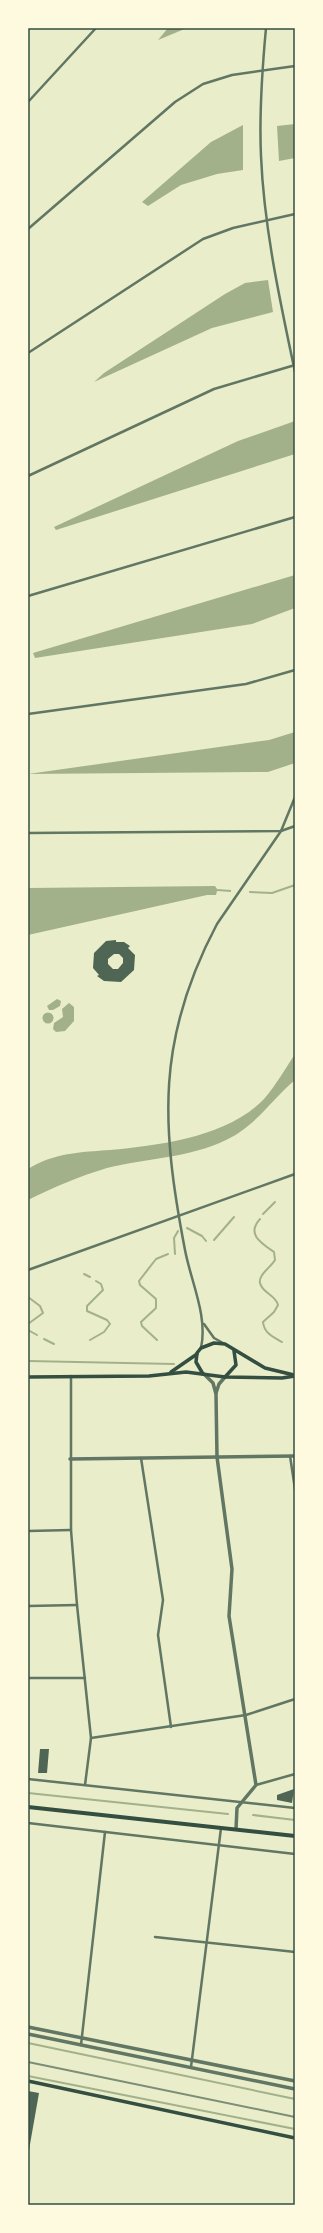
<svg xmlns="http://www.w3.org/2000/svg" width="323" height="2233" viewBox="0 0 323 2233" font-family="'Work Sans',sans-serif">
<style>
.water{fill:#a3b18a}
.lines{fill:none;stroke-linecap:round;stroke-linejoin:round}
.stream{stroke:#a3b18a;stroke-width:2}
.building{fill:#4f6655;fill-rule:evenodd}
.minor{stroke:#617663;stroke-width:2.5}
.tertiary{stroke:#617663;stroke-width:3.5}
.secondary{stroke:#344e41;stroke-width:3.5}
.primary{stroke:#344e41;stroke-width:4}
.rail{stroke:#7c8e77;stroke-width:2}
.neatline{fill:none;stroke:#344e41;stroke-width:1.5}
</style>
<rect width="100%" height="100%" fill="#e9edc9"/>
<!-- water -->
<g class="water">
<path d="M168 28H187L158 40Z"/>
<path d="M295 124V158L279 161 277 126Z"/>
<path d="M243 125V170L217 174 181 185 148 206 142 202 211 142Z"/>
<path d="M268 280 273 312 212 328 94 382 104 373 225 294 245 283Z"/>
<path d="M295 421V454L56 530 54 527 238 441Z"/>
<path d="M295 575V608L252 624 35 658 33 653Z"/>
<path d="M295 732V763L268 772 28 774 269 740Z"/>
<path d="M215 886 217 889 231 890V892L217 891 216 895H207L28 935V888Z"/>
<path d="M57 999 61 1001 60 1006 53 1010H49L47 1006Z"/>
<path d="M69 1003 74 1007V1021L65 1031 56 1032 53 1029 54 1023 63 1017 62 1009Z"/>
<circle cx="48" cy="1018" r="5.5"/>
<path d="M295 1054V1080C270 1101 257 1125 226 1140 189 1158 147 1158 107 1168 80 1176 54 1187 28 1200V1169C53 1153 81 1152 110 1150 160 1145 227 1137 264 1099 276 1085 285 1069 295 1054Z"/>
</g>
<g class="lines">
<!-- stream -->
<g class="stream">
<path d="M250 892 272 893 295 885"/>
<path d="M263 1214 275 1202"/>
<path d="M260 1219C246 1234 261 1243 274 1252L275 1260C271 1267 258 1275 260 1283 262 1293 276 1295 278 1305L274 1312 263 1322C264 1333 273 1337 282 1342"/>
<path d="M187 1228 202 1236 206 1241"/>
<path d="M214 1240 234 1217"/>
<path d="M175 1254 174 1238 178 1231"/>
<path d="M84 1274 90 1277"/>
<path d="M28 1297 40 1306 43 1313 28 1324"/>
<path d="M28 1330 37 1335"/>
<path d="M44 1339 54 1344"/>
<path d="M90 1340 104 1332 110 1324 107 1320 87 1311V1306L103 1290 101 1284 96 1281"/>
<path d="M157 1340 142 1326 141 1322 156 1308V1299L140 1285 139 1281 156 1259 168 1254"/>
<path d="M28 1361 174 1364"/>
<path d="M28 1793 228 1814"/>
<path d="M253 1815 295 1820"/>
<path d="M28 2043 295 2099"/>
<path d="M28 2076 295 2129"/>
</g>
</g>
<!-- building -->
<g class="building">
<path d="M116 940V942H124L130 946 128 948 135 955 134 970 121 982 104 981 97 976 99 975 93 968 94 953 106 941ZM114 954H119L123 958V963L118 969H113L108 964V959Z"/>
<path d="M40 1749H49L47 1773H38Z"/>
<path d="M294 1789 292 1803 277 1800V1795Z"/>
<path d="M28 2091 39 2093 29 2150H28Z"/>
</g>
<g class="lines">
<!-- minor -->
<g class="minor">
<path d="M266 28C262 71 259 113 261 156 264 228 280 301 295 372"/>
<path d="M28 102 96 28"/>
<path d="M28 229 175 102 203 84 232 75 295 66"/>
<path d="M28 353 203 239 233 228 295 214"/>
<path d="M28 476 214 389 295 365"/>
<path d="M28 596 295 517"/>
<path d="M28 714 246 684 295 670"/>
<path d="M28 833 281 831 295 826"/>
<path d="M28 1270 295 1174"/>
<path d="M204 1324 214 1338 223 1343"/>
<path d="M201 1348C208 1316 191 1282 185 1250 161 1125 156 1039 217 924L281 831 295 797"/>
<path d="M71 1376V1530L77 1605 91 1738 85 1785"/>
<path d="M290 1456 295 1489"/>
<path d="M141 1458 163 1600 158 1635 171 1727"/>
<path d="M28 1531 71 1530"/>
<path d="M28 1606 77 1605"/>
<path d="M28 1678H85"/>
<path d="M91 1738 246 1715 295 1699"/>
<path d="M28 1779 295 1808"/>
<path d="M256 1785 295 1774"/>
<path d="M28 1823 295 1854"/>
<path d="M155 1937 295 1952"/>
<path d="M81 2045 105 1832"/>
<path d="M191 2067 221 1828"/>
</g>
<!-- tertiary -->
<g class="tertiary">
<path d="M204 1374 213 1383 216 1394 217 1457 232 1569 229 1616 256 1785 237 1808 236 1829"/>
<path d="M216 1393 219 1384 225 1377"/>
<path d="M70 1459 295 1456"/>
<path d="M28 2027 295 2081"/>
<path d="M28 2034 295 2089"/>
</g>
<!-- secondary -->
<g class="secondary">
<path d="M171 1372 197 1354"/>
<path d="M203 1374 196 1362 197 1353 201 1348 214 1343 225 1344 265 1368 294 1375"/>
<path d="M28 1377 149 1376 186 1372 225 1377 282 1378 295 1376"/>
<path d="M225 1377 236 1365 234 1351"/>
<path d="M28 2081 295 2138"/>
</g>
<!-- primary -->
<path class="primary" d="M28 1807 295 1836"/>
<!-- rail -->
<path class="rail" d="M28 2062 295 2117"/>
</g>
<!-- border -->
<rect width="323" height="2233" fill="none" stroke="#fefae0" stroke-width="58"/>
<rect x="29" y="29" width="265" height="2175" class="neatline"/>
</svg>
